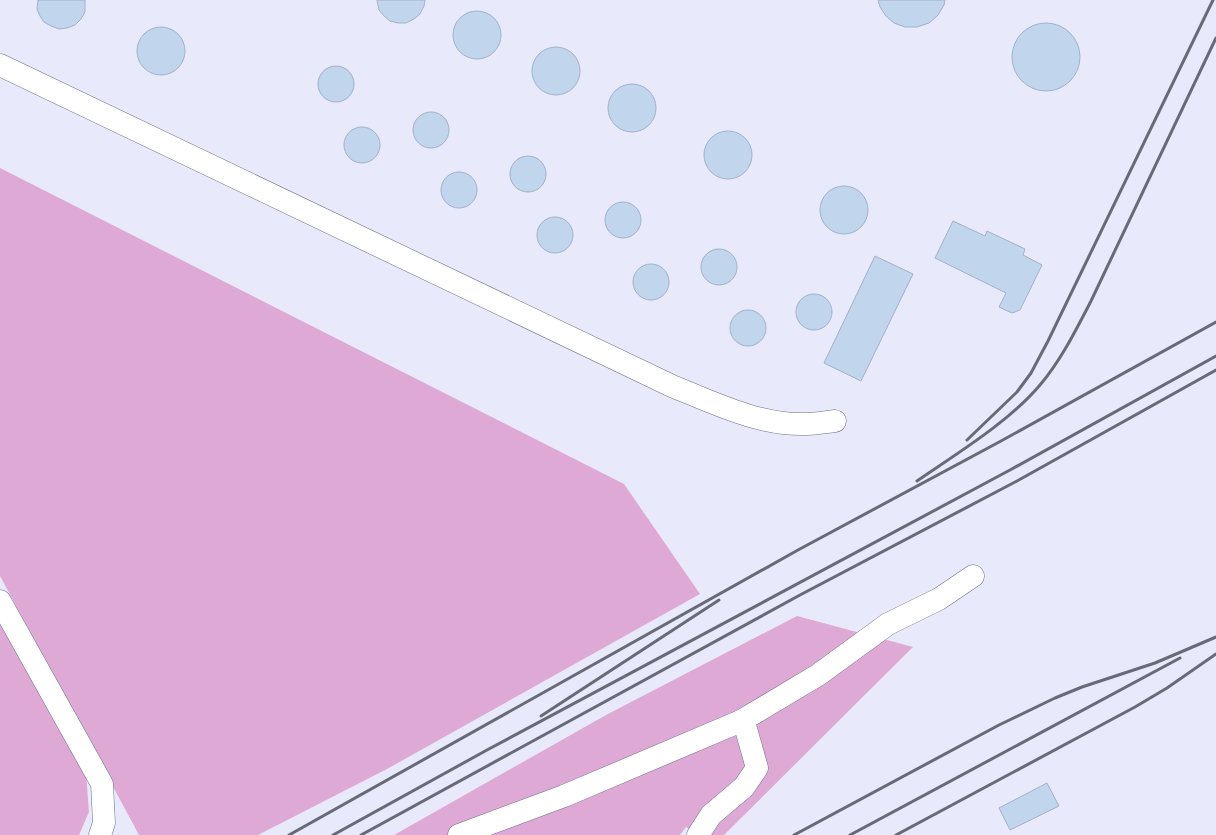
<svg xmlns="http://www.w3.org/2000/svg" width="1216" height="835" viewBox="0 0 1216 835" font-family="Ubuntu,sans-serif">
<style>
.green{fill:#dfa9d6}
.building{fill:#c1d5ec;stroke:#a0b2c9}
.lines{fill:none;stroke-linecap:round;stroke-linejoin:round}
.minor-casing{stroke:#6b6f87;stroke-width:23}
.minor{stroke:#fff;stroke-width:22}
.rail{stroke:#686a77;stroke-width:3}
</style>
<rect width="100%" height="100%" fill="#e8eafb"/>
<!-- green -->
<g class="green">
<path d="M0 168 624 484 700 594 387 769 258 835H139L0 576Z"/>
<path d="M797 616 913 647 724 835H698L686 827 680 835H394L606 715Z"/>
<path d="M0 618 86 773 89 812 79 835H0Z"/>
</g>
<!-- building -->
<g class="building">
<path d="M38 0H85V12L81 19 75 25 67 28 59 29 51 26 44 22 40 16 37 9Z"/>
<path d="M377 0H425L424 6 420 14 414 19 406 23H398L390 21 384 16 379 10Z"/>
<path d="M878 0H945L944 5 938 15 929 23 917 27H905L894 23 886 16 880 7Z"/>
<circle cx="477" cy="35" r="24"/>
<circle cx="1046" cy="57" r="34"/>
<circle cx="161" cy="51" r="24"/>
<circle cx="556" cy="71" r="24"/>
<circle cx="336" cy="84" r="18"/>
<circle cx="632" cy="108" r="24"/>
<circle cx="431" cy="130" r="18"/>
<circle cx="362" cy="145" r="18"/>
<circle cx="728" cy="155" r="24"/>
<circle cx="528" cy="174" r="18"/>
<circle cx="459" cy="190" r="18"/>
<circle cx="844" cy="210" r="24"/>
<circle cx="623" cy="220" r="18"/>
<circle cx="555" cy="235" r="18"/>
<path d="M953 221 985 236 987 231 1025 249 1023 255 1042 265 1020 310 1012 313 999 307 1006 293 935 258Z"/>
<circle cx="719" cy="267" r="18"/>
<path d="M875 256 913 274 861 381 824 363Z"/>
<circle cx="651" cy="282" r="18"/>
<circle cx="814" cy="312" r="18"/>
<circle cx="748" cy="328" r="18"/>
<path d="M1047 783 1059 806 1010 830 999 808Z"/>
</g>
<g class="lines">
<!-- minor casing -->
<g class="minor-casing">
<g id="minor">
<path d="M0 65 672 386C714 403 760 426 807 424 817 424 826 422 835 421"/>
<path d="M0 601 102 784 104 823 100 835"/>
<path d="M459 835 564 796 741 721"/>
<path d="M698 835 711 815 744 787 757 768 746 729 741 721 818 675 888 624 939 599 973 576"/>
</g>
</g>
<!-- minor -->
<use href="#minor" class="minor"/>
<!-- rail -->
<g class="rail">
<path d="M967 440 1017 392 1031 373 1048 341 1213 0"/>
<path d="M917 481C956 454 1009 422 1040 385 1061 360 1076 330 1091 301L1216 38"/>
<path d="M541 716 719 600"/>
<path d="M289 835 798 550 1001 441 1216 322"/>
<path d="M333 835 487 750 1010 470 1216 356"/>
<path d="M361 835 800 595 1017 481 1216 370"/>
<path d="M794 835 999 725 1055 698 1082 687 1155 663 1216 637"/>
<path d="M850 835 1180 658"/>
<path d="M896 835 1135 707 1167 688 1216 654"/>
</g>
</g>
</svg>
